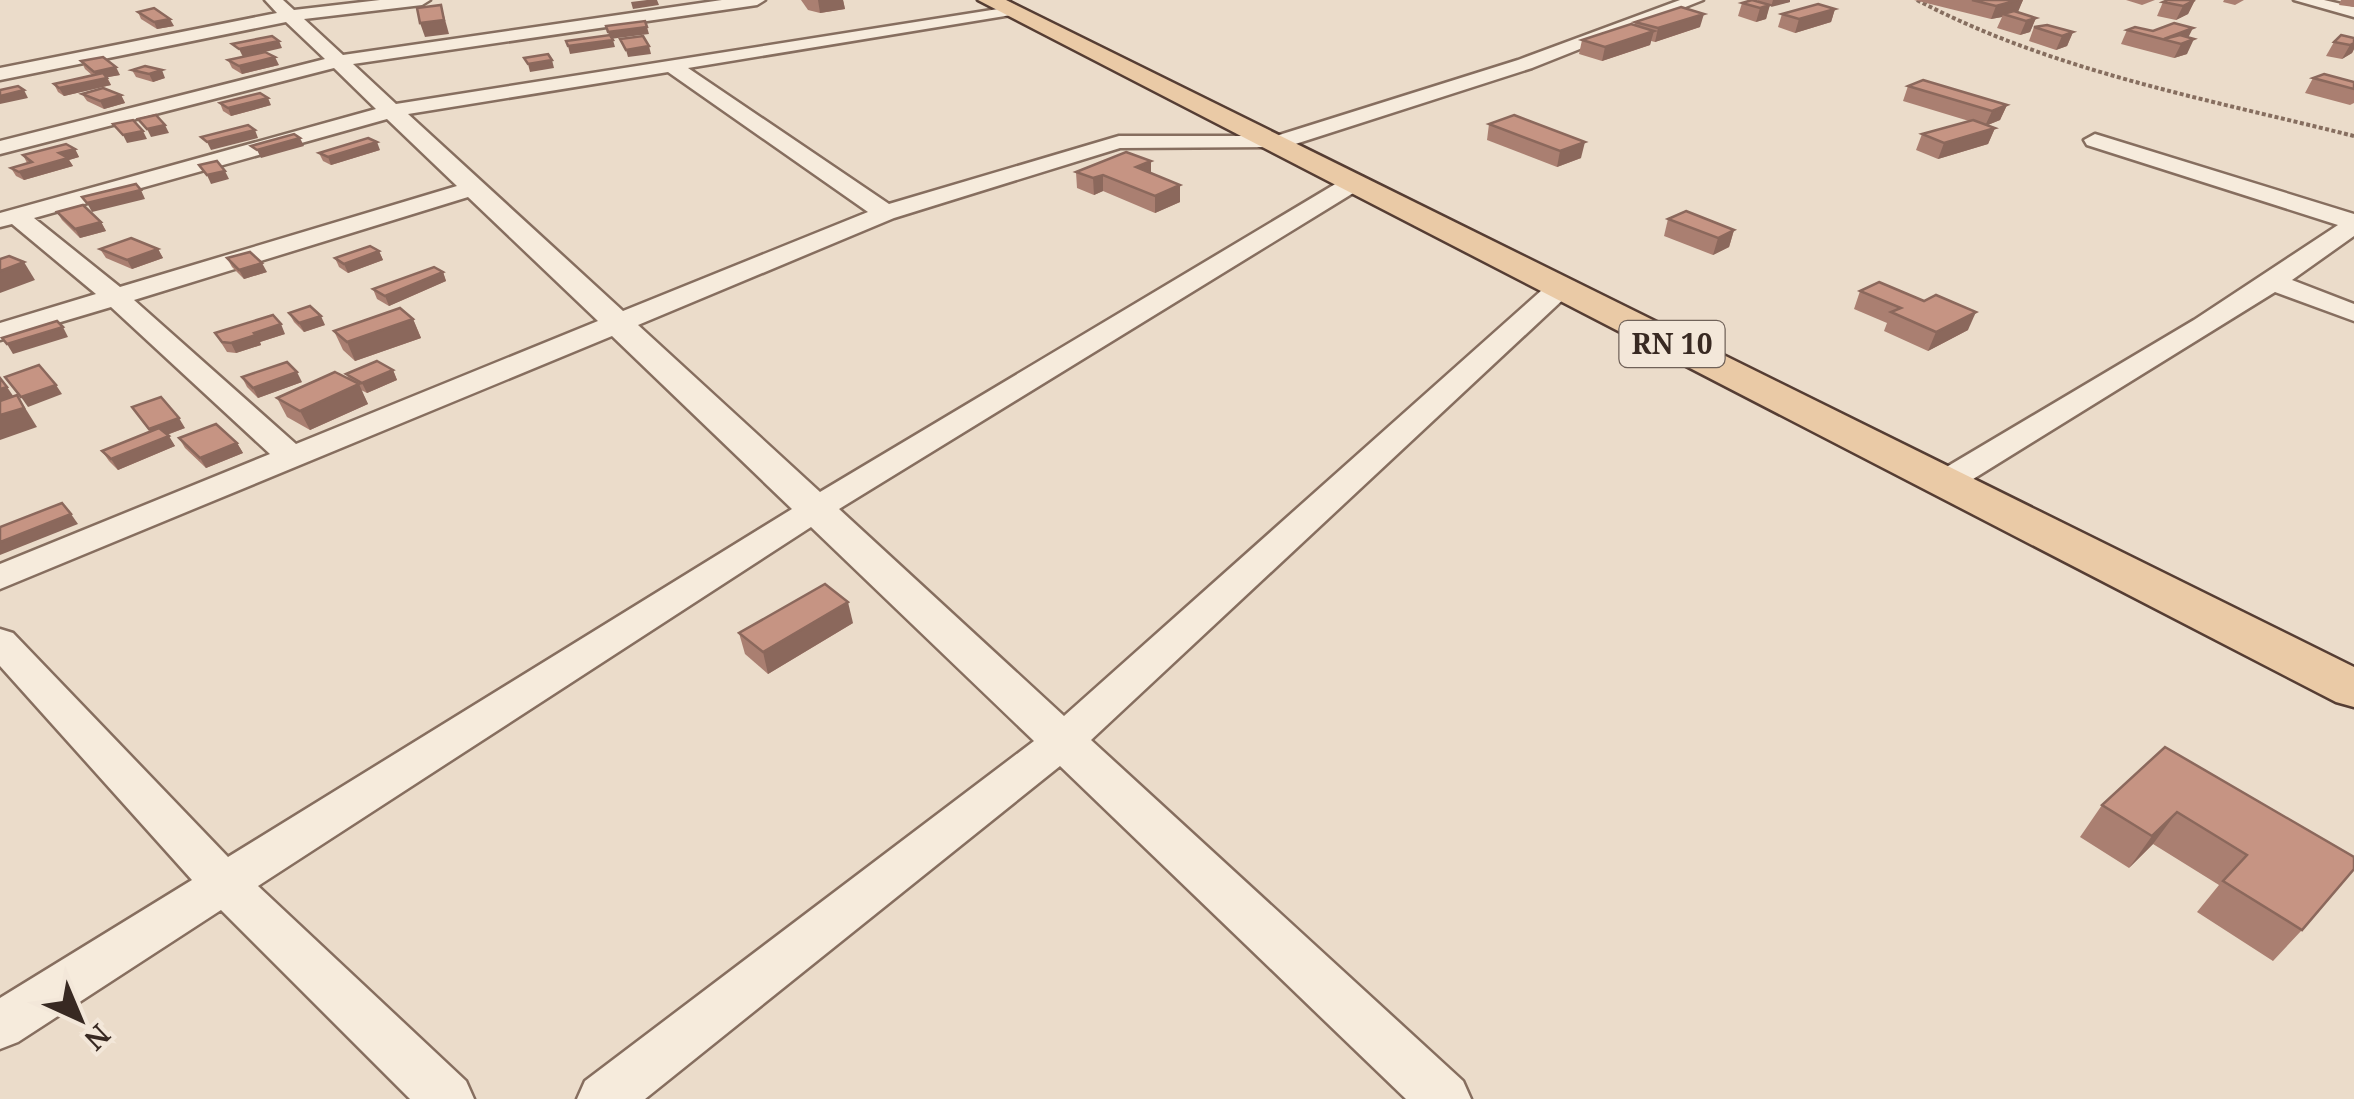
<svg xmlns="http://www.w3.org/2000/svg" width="2354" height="1099" viewBox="0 0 2354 1099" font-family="'Noto Serif',serif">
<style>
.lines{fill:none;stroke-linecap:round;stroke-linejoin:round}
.minor-casing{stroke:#866e5f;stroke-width:5}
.major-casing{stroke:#553d33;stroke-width:5}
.path{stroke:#866e5f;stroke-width:4;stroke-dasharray:4 2.5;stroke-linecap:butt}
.minor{fill:#f6ebdc;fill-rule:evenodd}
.major{fill:#eacaa6;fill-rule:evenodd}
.wall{fill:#aa7f71}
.shaded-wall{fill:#8b685c}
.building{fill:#c69483;stroke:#8b685c;stroke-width:2.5}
.labels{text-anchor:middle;stroke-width:8;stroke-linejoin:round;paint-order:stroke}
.shield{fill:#f3e7d9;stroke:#706259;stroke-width:2.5}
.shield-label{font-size:28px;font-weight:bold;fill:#382922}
</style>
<rect width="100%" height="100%" fill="#ebdcca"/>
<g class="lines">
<!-- minor casing -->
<g class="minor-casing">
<g id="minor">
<path d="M265 0H283L294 10 380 0H430L422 5 304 19 343 55 722 0H765L757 5 353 64 396 104 1017 6V14L1011 15 688 68 889 204 1119 136H1276L1518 60 1680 0H1703L1532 68 1286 147 1120 148 894 218 638 325 820 492 1347 177H1363L1366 182 1363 187 839 509 1064 716 1551 282H1569L1573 288 1569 294 1091 740 1463 1081 1471 1099H1406L1060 766 645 1099H577L585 1081 1034 741 811 527 258 886 466 1081 474 1099H410L221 910 18 1042 0 1049V998L192 880 0 666V629L13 633 228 857 792 509 612 336 0 589V564L270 454 111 307 0 340V323L96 294 12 224 0 227V213L376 109 334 68 0 154V141L325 59 286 22 0 80V68L277 13ZM668 72 868 212 623 311 408 114ZM387 119 457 186 120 287 34 218ZM468 197 598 321 296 444 134 300Z"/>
<path d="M2294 0H2324L2354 7V17Z"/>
<path d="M2095 134 2354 214V236L2292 280 2354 304V321L2275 292 1957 489H1933L1929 482 1933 475 2194 320 2338 225 2087 145 2084 140Z"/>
</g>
</g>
<!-- major casing -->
<g class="major-casing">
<path id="major" d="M978 0H1006L2354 667V707L2336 702Z"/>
</g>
<!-- path -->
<path class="path" d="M1917 0C2052 71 2207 99 2354 136"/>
<!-- minor -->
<use href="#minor" class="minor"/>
<!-- major -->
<use href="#major" class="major"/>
</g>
<!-- wall -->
<g class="wall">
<path d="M801 0H843L845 9 820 13 808 10Z"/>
<path d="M1758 0H1790V2L1769 6 1766 19 1756 22 1738 16 1742 3 1757 1Z"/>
<path d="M1914 0H2023L2017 12 2036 18 2030 32 2020 35 1997 28 2002 17 1991 19Z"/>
<path d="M2126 0H2155L2142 5Z"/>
<path d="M2195 0 2188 14 2176 20 2157 16 2163 2Z"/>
<path d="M2224 0H2244L2235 5 2223 2Z"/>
<path d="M2341 0H2354V7L2339 5Z"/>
<path d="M1835 9 1831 22 1795 33 1778 27 1782 14Z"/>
<path d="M138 12 174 26 157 29 141 19Z"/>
<path d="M1635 22 1700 27 1655 42 1651 41 1650 45 1602 61 1579 54 1582 40 1634 26Z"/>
<path d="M2034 27 2073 32 2067 46 2056 50 2029 41Z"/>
<path d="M2127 30 2188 38 2187 54 2174 58 2121 44Z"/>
<path d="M2354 38V49L2352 53 2342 59 2326 56 2334 42Z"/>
<path d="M228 60 279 65 242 74 232 68Z"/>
<path d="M81 61 120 75 107 77 111 85 64 96 58 92 54 84 93 76 85 69Z"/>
<path d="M132 70 165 78 153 82 136 77Z"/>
<path d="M2313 78 2354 82V103L2350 105 2305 93Z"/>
<path d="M1908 86 2007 105 2000 120 1988 125 1995 128 1988 144 1938 159 1916 150 1922 134 1969 121 1903 101Z"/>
<path d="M82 94 121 95 125 103 104 109 87 101Z"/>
<path d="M220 103 271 105 231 116 223 111Z"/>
<path d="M1489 124 1581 158 1557 167 1487 140Z"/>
<path d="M75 149 79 157 69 160 73 166 24 180 16 176 11 168 27 163 23 155Z"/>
<path d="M380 150 331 165 323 161 319 153Z"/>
<path d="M1151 161V174L1180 202 1155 213 1103 191 1094 195 1077 188 1076 172Z"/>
<path d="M57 212 101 222 106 231 80 238 62 220Z"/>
<path d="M1668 219 1734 230 1729 247 1713 255 1664 236Z"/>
<path d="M100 249H158L163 258 132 269 106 258Z"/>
<path d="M379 251 383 260 348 273 339 267 335 258Z"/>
<path d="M227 258 267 272 244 279 232 267Z"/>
<path d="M443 272 446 281 389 306 377 299 373 289Z"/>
<path d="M1860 291 1968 330 1928 351 1884 331 1887 323 1854 309Z"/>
<path d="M289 313 325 325 304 332 294 322Z"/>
<path d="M413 319 421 338 355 361 343 350 334 331Z"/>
<path d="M215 333 285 334 260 342 261 345 236 353 227 352Z"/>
<path d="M393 370 397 380 367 393 361 390 368 404 310 430 287 417 277 398 349 379 346 374Z"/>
<path d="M242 377 302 382 258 398 247 387Z"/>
<path d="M132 407 185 428 167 435 175 446 118 470 109 461 102 451 150 432Z"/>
<path d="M179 438 237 443 243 453 206 468 185 448Z"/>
<path d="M853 623 768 674 745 654 739 633Z"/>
<path d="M2165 747 2354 857 2302 930 2273 961 2197 912 2219 885 2153 844 2129 868 2080 837 2102 805Z"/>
</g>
<!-- shaded-wall -->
<g class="shaded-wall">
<path d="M647 0H657L659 5 633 9 631 2Z"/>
<path d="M818 0H843L845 9 820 13Z"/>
<path d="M1773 0H1790V2L1771 7Z"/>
<path d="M2018 0H2023L2018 12 2007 15 2003 14 2002 17 1991 19 1996 6Z"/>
<path d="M2195 0 2188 14 2176 20 2183 6Z"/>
<path d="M441 5 449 34 425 37 420 23Z"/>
<path d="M1770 5 1766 19 1756 22 1760 8Z"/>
<path d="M1835 9 1831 22 1795 33 1799 19Z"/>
<path d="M1704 14 1700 27 1655 42 1658 28Z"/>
<path d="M2036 18 2030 32 2020 35 2026 21Z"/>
<path d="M170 19 174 26 157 29 154 22Z"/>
<path d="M647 27 649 34 610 39 608 32Z"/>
<path d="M2193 28 2186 42 2194 39 2187 54 2174 58 2181 44 2164 39Z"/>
<path d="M1654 31 1650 45 1602 61 1605 47Z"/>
<path d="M2073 32 2067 46 2056 50 2062 36Z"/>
<path d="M613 40 615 47 570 54 568 46Z"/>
<path d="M279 41 282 48 243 57 239 49Z"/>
<path d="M2354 43V49L2352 53 2342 59 2350 45Z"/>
<path d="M649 46 651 54 628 57 626 50Z"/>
<path d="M275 57 279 65 242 74 239 66Z"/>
<path d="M552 60 554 68 530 72 528 64Z"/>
<path d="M116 67 120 75 98 79 94 72Z"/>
<path d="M162 70 165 78 153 82 149 74Z"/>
<path d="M107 78 111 85 64 96 59 88Z"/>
<path d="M24 90 28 98 0 104V96Z"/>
<path d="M121 95 125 103 104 109 100 101Z"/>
<path d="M268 98 271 105 231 116 228 108Z"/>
<path d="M2007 105 2000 120 1985 126 1992 111Z"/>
<path d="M165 125 169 133 151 137 147 129Z"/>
<path d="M1995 128 1988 144 1938 159 1944 143Z"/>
<path d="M255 130 258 138 211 150 207 142Z"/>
<path d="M143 131 147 139 127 143 123 135Z"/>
<path d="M300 138 304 146 261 158 257 150Z"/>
<path d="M377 142 380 150 331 165 328 157Z"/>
<path d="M1585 142 1581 158 1557 167 1560 151Z"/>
<path d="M75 149 79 157 69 160 73 166 24 180 19 172 59 153Z"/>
<path d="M1151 161V178L1136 167Z"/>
<path d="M225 171 229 179 211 184 207 175Z"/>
<path d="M1103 175V191L1094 195 1093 178Z"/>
<path d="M1180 185V202L1155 213V196Z"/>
<path d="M141 190 145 199 92 212 87 203Z"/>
<path d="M101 222 106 231 80 238 75 229Z"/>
<path d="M1734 230 1729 247 1713 255 1718 238Z"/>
<path d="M158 249 163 258 132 269 127 260Z"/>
<path d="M379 251 383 260 348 273 344 264Z"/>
<path d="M24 262 35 280 0 293V271Z"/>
<path d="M262 263 267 272 244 279 239 270Z"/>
<path d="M443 272 446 281 389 306 385 296Z"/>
<path d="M1976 312 1968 330 1928 351 1936 332Z"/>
<path d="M321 316 325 325 304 332 299 323Z"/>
<path d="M413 319 421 338 355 361 347 342Z"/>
<path d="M281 324 285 334 260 342 261 345 236 353 231 343 254 333Z"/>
<path d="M63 327 68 337 13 354 7 344Z"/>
<path d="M393 370 397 380 367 393 362 383Z"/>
<path d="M297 372 302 382 258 398 253 388Z"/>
<path d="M359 384 368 404 310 430 300 411Z"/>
<path d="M56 385 62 394 28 407 21 397Z"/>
<path d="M7 387 20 406 0 413V389Z"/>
<path d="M17 395 37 427 0 440V415Z"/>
<path d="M179 418 185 428 155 439 149 429Z"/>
<path d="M169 436 175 446 118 470 111 459Z"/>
<path d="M237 443 243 453 206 468 200 458Z"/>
<path d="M71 514 78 524 0 555V542Z"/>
<path d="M848 602 853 623 768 674 763 652Z"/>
<path d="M2177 812 2153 844 2129 868 2152 836Z"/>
</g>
<!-- building -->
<g class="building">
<path d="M1752 0 1770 5 1760 8 1742 3Z"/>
<path d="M1972 0H2018L1996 6Z"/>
<path d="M2168 0H2195L2183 6 2163 2Z"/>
<path d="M1818 4 1835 9 1799 19 1782 14Z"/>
<path d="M441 5 444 20 420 23 417 8Z"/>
<path d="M1681 7 1704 14 1658 28 1635 22Z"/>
<path d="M154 8 170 19 154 22 138 12Z"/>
<path d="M2014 11 2036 18 2026 21 2003 14Z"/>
<path d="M645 21 647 27 608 32 606 26Z"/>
<path d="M2174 23 2193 28 2164 39 2180 35 2194 39 2181 44 2127 30 2135 27 2153 31Z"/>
<path d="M1631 24 1654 31 1605 47 1582 40Z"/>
<path d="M2047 25 2073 32 2062 36 2034 27Z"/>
<path d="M610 35 613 40 568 46 566 41Z"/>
<path d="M2341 35 2354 38V43L2350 45 2334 42Z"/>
<path d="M272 36 279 41 239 49 232 44Z"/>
<path d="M643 36 649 46 626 50 620 39Z"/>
<path d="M265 52 275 57 239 66 228 60Z"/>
<path d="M548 54 552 60 528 64 524 58Z"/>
<path d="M103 57 116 67 94 72 81 61Z"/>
<path d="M145 66 162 70 149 74 132 70Z"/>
<path d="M103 73 107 78 59 88 54 84Z"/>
<path d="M2324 74 2354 82V89L2313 78Z"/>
<path d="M1923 80 2007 105 1992 111 1908 86Z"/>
<path d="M18 86 24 90 0 96V90Z"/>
<path d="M103 88 121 95 100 101 82 94Z"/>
<path d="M260 93 268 98 228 108 220 103Z"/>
<path d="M156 115 165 125 147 129 138 119Z"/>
<path d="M1514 115 1585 142 1560 151 1489 124Z"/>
<path d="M133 120 143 131 123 135 113 124Z"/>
<path d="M1973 120 1995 128 1944 143 1922 134Z"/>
<path d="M248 125 255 130 207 142 201 137Z"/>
<path d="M294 134 300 138 257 150 251 146Z"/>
<path d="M368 138 377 142 328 157 319 153Z"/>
<path d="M66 144 75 149 59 153 68 158 19 172 11 168 32 162 23 155Z"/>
<path d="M1126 152 1151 161 1136 167 1180 185 1155 196 1103 175 1093 178 1076 172Z"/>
<path d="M217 161 225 171 207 175 199 165Z"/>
<path d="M136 184 141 190 87 203 82 197Z"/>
<path d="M83 205 101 222 75 229 57 212Z"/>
<path d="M1686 211 1734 230 1718 238 1668 219Z"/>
<path d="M131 238 158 249 127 260 100 249Z"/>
<path d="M370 246 379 251 344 264 335 258Z"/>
<path d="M250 252 262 263 239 270 227 258Z"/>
<path d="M9 256 24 262 0 271V259Z"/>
<path d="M434 267 443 272 385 296 373 289Z"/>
<path d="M1879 282 1924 301 1936 295 1976 312 1936 332 1891 312 1901 308 1860 291Z"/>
<path d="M310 306 321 316 299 323 289 313Z"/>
<path d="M400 308 413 319 347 342 334 331Z"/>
<path d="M273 315 281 324 254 333 256 335 231 343 222 342 215 333Z"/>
<path d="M57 321 63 327 7 344 2 338Z"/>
<path d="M377 361 393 370 362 383 346 374Z"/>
<path d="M287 362 297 372 253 388 242 377Z"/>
<path d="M39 365 56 385 21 397 5 377Z"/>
<path d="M335 372 359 384 300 411 277 398Z"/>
<path d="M0 378 7 387 0 389Z"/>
<path d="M17 395 24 408 0 415V401Z"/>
<path d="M161 397 179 418 149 429 132 407Z"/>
<path d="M216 424 237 443 200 458 179 438Z"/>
<path d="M159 428 169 436 111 459 102 451Z"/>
<path d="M62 503 71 514 0 542V527Z"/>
<path d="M825 584 848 602 763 652 739 633Z"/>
<path d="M2165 747 2354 857V869L2302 930 2223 881 2247 855 2177 812 2152 836 2102 805Z"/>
</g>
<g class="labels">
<!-- shield labels -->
<rect class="shield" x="1619.5" y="321" width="105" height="46" rx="8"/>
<g class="shield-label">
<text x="1672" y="354">RN 10</text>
</g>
</g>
<!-- north arrow -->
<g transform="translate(80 1019) rotate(136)" stroke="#f3e7d9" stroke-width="8" paint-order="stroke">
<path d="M0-8L18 38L0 25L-18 38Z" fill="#382922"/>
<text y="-15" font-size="28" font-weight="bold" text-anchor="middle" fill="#382922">N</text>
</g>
</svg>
